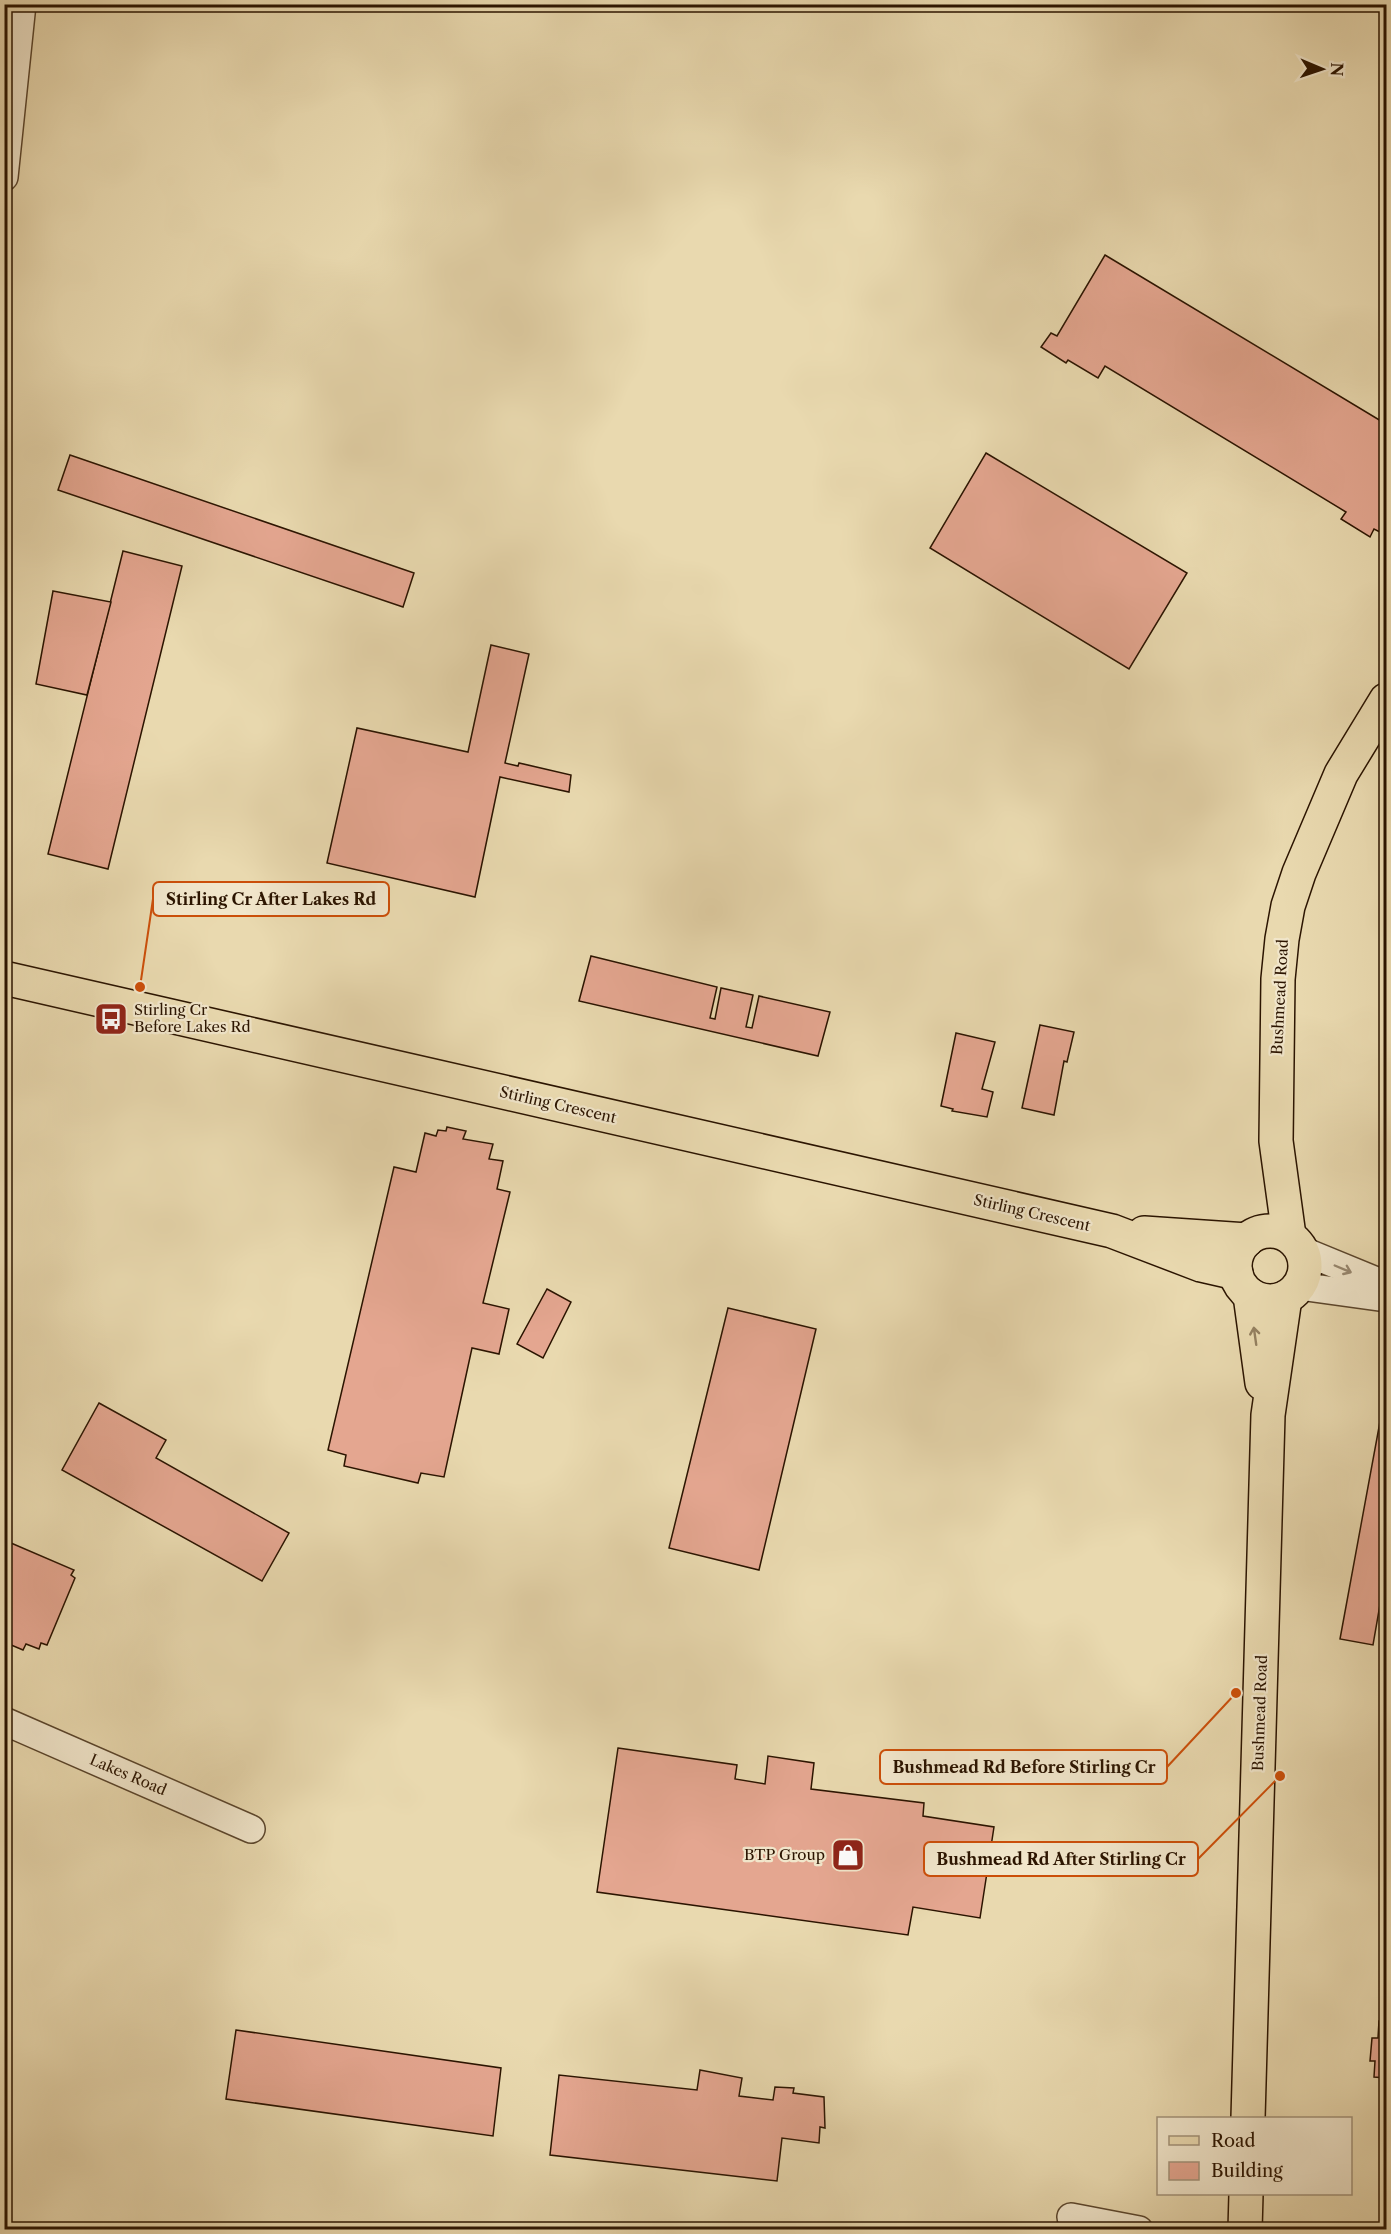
<svg xmlns="http://www.w3.org/2000/svg" width="1391" height="2234" viewBox="0 0 1391 2234" font-family="'Libre Caslon Text',serif">
<style>
.building{fill:#e4a690;stroke:#2b1400;stroke-width:1.5}
.lines{fill:none;stroke-linecap:round;stroke-linejoin:round}
.minor-casing{stroke:#5a452c;stroke-width:30}
.major-casing{stroke:#2b1400;stroke-width:36}
.minor{stroke:#f1e6cb;stroke-width:27}
.major{stroke:#e9d9af;stroke-width:33}
.oneway{stroke:#988870}
.oneway2{stroke:#948060}
.labels{text-anchor:middle;stroke-width:4.5;stroke-linejoin:round;paint-order:stroke}
.street-label{font-size:15px;fill:#2b1400;stroke:#f1e6cb}
.poi-label{font-size:15px;fill:#2b1400;stroke:#f1e6cb;text-anchor:start}
.leader{fill:none;stroke:#cc4f0a;stroke-width:2}
.callout-dot{fill:#cc4f0a;stroke:#f1e6cb;stroke-width:2}
.callout{fill:#f1e6cb;stroke:#cc4f0a;stroke-width:2}
.callout-label{font-size:16px;text-anchor:middle;font-weight:bold;fill:#2b1400}
</style>
<rect width="100%" height="100%" fill="#e9d9af"/>
<filter id="stains"><feTurbulence type="fractalNoise" baseFrequency=".00333" numOctaves="4"/><feColorMatrix values="0 0 0 0 .2 0 0 0 0 .09 0 0 0 0 .02 0 0 0 .5 -.17"/></filter>
<radialGradient id="worn" r=".72"><stop offset=".6" stop-color="#630" stop-opacity="0"/><stop offset="1" stop-color="#630" stop-opacity=".3"/></radialGradient>
<!-- building -->
<g class="building">
<path d="M1105 255 1386 424V535L1374 529 1370 537 1341 519 1346 512 1105 366 1098 378 1068 360 1066 363 1041 347 1051 333 1057 336Z"/>
<path d="M986 453 1187 573 1129 669 930 548Z"/>
<path d="M70 455 414 573 403 607 58 490Z"/>
<path d="M123 551 182 566 108 869 48 854Z"/>
<path d="M53 591 111 602 87 695 36 684Z"/>
<path d="M491 645 529 654 505 763 518 766 519 763 571 775 569 792 500 777 475 897 327 863 357 728 468 752Z"/>
<path d="M591 956 717 987 710 1018 715 1019 721 988 753 995 746 1027 752 1028 759 996 830 1012 818 1056 579 1001Z"/>
<path d="M1040 1025 1074 1032 1067 1062 1064 1061 1054 1115 1022 1108Z"/>
<path d="M956 1033 995 1042 982 1089 993 1092 987 1117 952 1111 953 1109 941 1106Z"/>
<path d="M447 1127 466 1131 463 1139 493 1144 489 1159 503 1161 497 1189 510 1192 483 1303 509 1309 499 1354 472 1348 444 1477 421 1473 418 1483 344 1466 346 1455 328 1450 394 1167 416 1172 425 1133 436 1136 438 1130 446 1131Z"/>
<path d="M547 1289 571 1302 543 1358 517 1344Z"/>
<path d="M728 1308 816 1329 759 1570 669 1548Z"/>
<path d="M1386 1389V1570L1373 1645 1340 1639Z"/>
<path d="M99 1403 166 1440 156 1458 289 1533 262 1581 62 1470Z"/>
<path d="M4 1540 74 1570 71 1575 75 1578 47 1645 41 1643 39 1649 26 1644 23 1650 4 1642Z"/>
<path d="M618 1748 737 1765 735 1779 765 1784 768 1756 814 1763 811 1789 924 1803 923 1816 994 1827 980 1918 913 1907 908 1935 597 1892Z"/>
<path d="M1379 2021H1386V2078L1374 2077 1375 2061H1370L1372 2038H1378Z"/>
<path d="M236 2030 501 2068 493 2136 226 2099Z"/>
<path d="M700 2070 742 2078 739 2096 773 2100 775 2087 794 2088 793 2093 824 2097 825 2128 820 2127 819 2143 782 2138 777 2181 550 2155 559 2075 697 2090Z"/>
</g>
<g class="lines">
<!-- minor casing -->
<g class="minor-casing">
<g id="minor">
<path d="M4 177 22 4"/>
<path d="M1301 1250 1386 1285"/>
<path d="M1299 1286 1386 1298"/>
<path d="M4 1721 251 1829"/>
<path d="M1071 2217 1139 2230"/>
</g>
</g>
<!-- major casing -->
<g class="major-casing">
<g id="major">
<path d="M4 978 1112 1231 1201 1265 1236 1273"/>
<circle cx="1270" cy="1266" r="35"/>
<path d="M1144 1233 1247 1240"/>
<path d="M1289 1236 1276 1141 1278 979 1282 939 1288 906 1299 873 1341 774 1386 700"/>
<path d="M1250 1295 1262 1383"/>
<path d="M1248 2118 1268 1415 1285 1298"/>
<path d="M1245 2230 1246 2194"/>
</g>
</g>
<!-- minor -->
<use href="#minor" class="minor"/>
<!-- major -->
<use href="#major" class="major"/>
</g>
<!-- one-way arrows -->
<defs><path id="oneway-shaft" d="M-6 0H5M1.5-3L5.5 0L1.5 3" fill="none" stroke-width="1.6" stroke-linecap="round" stroke-linejoin="round" transform="scale(1.5)"/></defs>
<use class="oneway" href="#oneway-shaft" transform="translate(1343 1269) rotate(23)"/>
<use class="oneway2" href="#oneway-shaft" transform="translate(1255 1336) rotate(-98)"/>
<!-- icons -->
<defs>
<g id="bus-square" transform="scale(1.725)"><rect x="-9" y="-9" width="18" height="18" rx="4" fill="#8f2418" stroke="#f1e6cb"/><path d="M-5-6H5V4H4V6H2V4H-2V6H-4V4H-5ZM-3.5-4V0h7V-4ZM-3.5 1.2v1.5H-2V1.2ZM2 1.2v1.5H3.5V1.2Z" fill="#fff"/></g>
<g id="shop-square" transform="scale(1.725)"><rect x="-9" y="-9" width="18" height="18" rx="4" fill="#8f2418" stroke="#f1e6cb"/><path d="M-5-2.5h2.3a2.7 3.5 0 0 1 5.4 0H5L5.5 6h-11ZM-1.5-2.5h3a1.5 2.3 0 0 0-3 0Z" fill="#fff"/></g>
</defs>
<g fill-rule="evenodd">
<use href="#bus-square" x="111" y="1019"/>
<use href="#shop-square" x="848" y="1855"/>
</g>
<g class="labels">
<!-- street labels -->
<g class="street-label">
<text transform="translate(1280 997) rotate(-87)" y="5">Bushmead Road</text>
<text transform="translate(558 1105) rotate(13)" y="5">Stirling Crescent</text>
<text transform="translate(1032 1213) rotate(13)" y="5">Stirling Crescent</text>
<text transform="translate(1260 1713) rotate(-88)" y="5">Bushmead Road</text>
<text transform="translate(128 1775) rotate(23)" y="5">Lakes Road</text>
</g>
<!-- poi labels -->
<g class="poi-label">
<text x="134" y="1015">Stirling Cr<tspan x="134" dy="17">Before Lakes Rd</tspan></text>
<text x="825" y="1860" text-anchor="end">BTP Group</text>
</g>
</g>
<!-- callouts -->
<path class="leader" d="M140 987L153 899M1236 1693L1167 1767M1280 1776L1198 1859"/>
<g class="callout-dot">
<circle cx="140" cy="987" r="6"/>
<circle cx="1236" cy="1693" r="6"/>
<circle cx="1280" cy="1776" r="6"/>
</g>
<g class="callout">
<rect x="153" y="882" width="236" height="34" rx="6"/>
<rect x="880" y="1750" width="287" height="34" rx="6"/>
<rect x="924" y="1842" width="274" height="34" rx="6"/>
</g>
<g class="callout-label">
<text x="271" y="905">Stirling Cr After Lakes Rd</text>
<text x="1024" y="1773">Bushmead Rd Before Stirling Cr</text>
<text x="1061" y="1865">Bushmead Rd After Stirling Cr</text>
</g>
<!-- margin -->
<rect width="1391" height="2234" fill="none" stroke="#e9d9af" stroke-width="24"/>
<rect x="6" y="6" width="1379" height="2222" fill="none" stroke="#2b1400" stroke-width="3"/>
<rect x="12" y="12" width="1367" height="2210" fill="none" stroke="#2b1400" stroke-width="1.5"/>
<!-- legend -->
<rect x="1157" y="2117" width="195" height="78" fill="#f1e6cb" stroke="#a2927a" stroke-width="1.5"/>
<rect x="1169" y="2136" width="30" height="9" fill="#e9d9af" stroke="#a2927a" stroke-width="1.5"/>
<text x="1211" y="2147" font-size="18" fill="#2b1400">Road</text>
<rect x="1169" y="2162" width="30" height="18" fill="#e4a690" stroke="#a2927a" stroke-width="1.5"/>
<text x="1211" y="2177" font-size="18" fill="#2b1400">Building</text>
<!-- north arrow -->
<g transform="translate(1322 69) rotate(92)" stroke="#f1e6cb" stroke-width="4.5" paint-order="stroke">
<path d="M0-4.5L10 22L0 15L-10 22Z" fill="#2b1400"/>
<text y="-9" font-size="16" font-weight="bold" text-anchor="middle" fill="#2b1400">N</text>
</g>
<rect width="100%" height="100%" filter="url(#stains)"/>
<rect width="100%" height="100%" fill="url(#worn)"/>
</svg>
